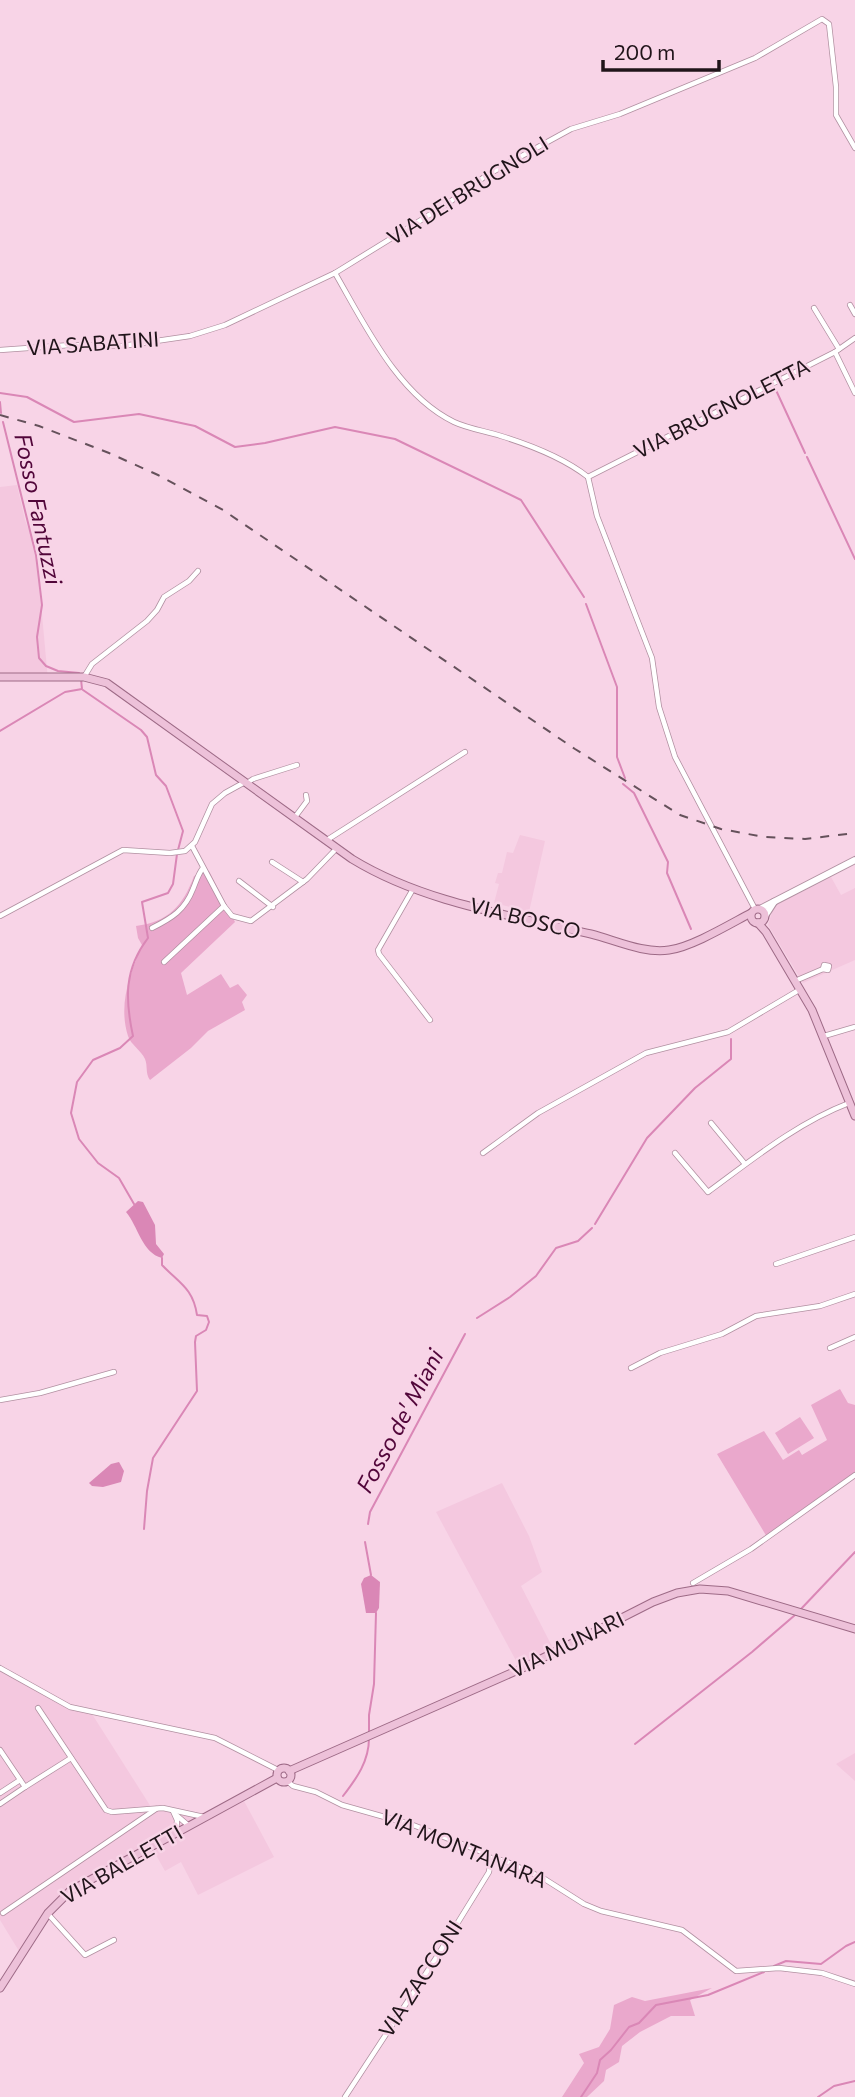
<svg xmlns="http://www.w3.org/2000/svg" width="855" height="2097" viewBox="0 0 855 2097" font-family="Commissioner,sans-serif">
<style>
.built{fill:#f4c8df}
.green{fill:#eaa8cc}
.water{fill:#da87b6}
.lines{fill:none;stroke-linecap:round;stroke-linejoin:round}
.stream{stroke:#da87b6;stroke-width:2}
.minor-casing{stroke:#b190a1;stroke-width:6}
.secondary-casing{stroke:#b190a1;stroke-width:8}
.primary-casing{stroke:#9d6a86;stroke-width:9}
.minor{stroke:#fff;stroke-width:4.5}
.secondary{stroke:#fff;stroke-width:6}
.primary{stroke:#edc1d9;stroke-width:7}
.rail{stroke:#65515b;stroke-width:2;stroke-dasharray:9 9;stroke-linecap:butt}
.labels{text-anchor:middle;stroke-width:5;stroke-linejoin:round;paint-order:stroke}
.street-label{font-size:21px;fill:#20141a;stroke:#f8d4e7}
.water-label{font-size:23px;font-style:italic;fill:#52063a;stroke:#f8d4e7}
</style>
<rect width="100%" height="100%" fill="#f8d4e7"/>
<!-- built -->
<g class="built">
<path d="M17 485 25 520 36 549 48 680 0 681V487Z"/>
<path d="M520 835 545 841 529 912 494 903 499 884 495 883 498 873H502L507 852 513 853Z"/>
<path d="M831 877 841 895 855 888V960L803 983 768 925 774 906Z"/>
<path d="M502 1483 529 1536 542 1572 521 1586 556 1654 521 1670 436 1512Z"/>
<path d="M0 1671 72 1709 92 1714 151 1807 182 1812 204 1820 243 1799 274 1857 198 1895 181 1862 165 1871 152 1848 80 1886 48 1916 22 1956 0 1920Z"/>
<path d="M855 1753V1781L836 1764Z"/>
</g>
<!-- green -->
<g class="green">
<path d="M209 871 235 922 181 973 187 995 221 974 230 988 238 984 247 995 242 1002 245 1010 208 1031 191 1048 150 1080C145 1073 148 1066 145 1059 141 1050 131 1045 128 1036 118 1004 130 974 142 945L138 938 136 926C168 922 183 906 194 876Z"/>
<path d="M840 1389 848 1403 855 1405V1477L805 1511 797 1513 767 1537 717 1454 764 1431 783 1460 799 1450 802 1455 827 1440 811 1405Z"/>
<path d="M800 1417 814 1438 788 1454 775 1433Z"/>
<path d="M712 1988 690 2000 695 2016H671L640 2032 622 2046 619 2062 606 2070 604 2081 587 2097H562L584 2063 579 2054 599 2047 610 2029 614 2005 632 1997 645 2001Z"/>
</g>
<!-- water -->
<g class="water">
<path d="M138 1201 143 1202 155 1225 156 1244 164 1254 162 1258C142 1253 138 1226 126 1212Z"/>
<path d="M119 1462 124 1471 121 1482 103 1487 92 1486 89 1483 111 1464Z"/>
<path d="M371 1575 380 1582 379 1608 376 1613H366L361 1584 364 1578Z"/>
</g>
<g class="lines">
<!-- stream -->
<g class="stream">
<path d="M775 388 805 453"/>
<path d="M0 393 27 397 74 422 139 414 195 426 235 447 265 443 335 427 395 439 521 500 584 597"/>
<path d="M0 402 1 413"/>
<path d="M3 422 36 555 42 605 37 637 39 658 46 666 58 671 79 673"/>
<path d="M807 457 855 559"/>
<path d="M586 604 617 687V757L625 778"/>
<path d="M83 690 141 730 147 737 156 775 166 786 183 831 178 850"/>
<path d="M0 731 65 692 82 689 81 679"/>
<path d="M623 784 634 793 668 862 667 873 691 929"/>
<path d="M134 1204 119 1178 98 1163 79 1139 71 1113 77 1082 93 1060 120 1048 133 1036C125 999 124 969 148 938L142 902 168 893 173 884 177 854"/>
<path d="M595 1224 647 1138 695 1088 731 1059V1039"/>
<path d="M477 1318 510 1297 536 1276 556 1248 578 1241 592 1228"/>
<path d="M368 1524 370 1512 465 1334"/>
<path d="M144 1529 147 1491 153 1458 197 1391 195 1342 196 1336 206 1330 209 1322 207 1316 197 1315C193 1288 179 1283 162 1265V1258"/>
<path d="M365 1542 371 1575"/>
<path d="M801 1609 855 1552"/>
<path d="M369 1732V1715L374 1684 376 1613"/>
<path d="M635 1744 752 1652 795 1615"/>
<path d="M343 1796C357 1778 369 1761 369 1738"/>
<path d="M774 1966 786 1961 821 1964 846 1946 855 1942"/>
<path d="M581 2097 597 2073 600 2060 611 2050 629 2027 639 2023 656 2005 708 1995 764 1972"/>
<path d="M818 2097 834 2086 855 2081"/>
</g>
<!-- minor casing -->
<g class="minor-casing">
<g id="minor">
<path d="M335 273C365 325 398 395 454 422 469 429 486 431 501 436 530 445 565 459 588 477"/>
<path d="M850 305 855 314"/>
<path d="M814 308 839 349"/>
<path d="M0 350 71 345 122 346 190 336 225 325 335 273 447 204 487 175 571 129 620 114 755 58 822 19 829 24 836 87V115L855 148"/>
<path d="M835 352 855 393"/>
<path d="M588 477 597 516 652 658 659 707 675 757 755 909"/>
<path d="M588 477 835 352 855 338"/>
<path d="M84 677 92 664 147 621 157 610 164 597 189 581 198 571"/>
<path d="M247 783 253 779 297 765"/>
<path d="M295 817 307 801 306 795"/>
<path d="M327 840 465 752"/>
<path d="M192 846 224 906 232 916 251 921 307 879 336 849"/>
<path d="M272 862 303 882"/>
<path d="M239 881 273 907"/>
<path d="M413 889 378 950 379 954 430 1020"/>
<path d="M0 916 123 850 170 853 185 851 195 842 212 804 225 793 245 782"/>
<path d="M152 928C172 918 185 910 193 889 196 882 198 874 203 868"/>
<path d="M164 962 224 906"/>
<path d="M824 965 829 966 828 970 823 969Z"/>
<path d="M795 981 823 969"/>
<path d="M824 1036 855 1027"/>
<path d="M711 1123 745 1164"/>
<path d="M483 1153 538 1113 646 1053 728 1032 799 990"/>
<path d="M675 1153 708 1192C753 1159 797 1123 849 1103"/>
<path d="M776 1264 855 1237"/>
<path d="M830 1348 855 1337"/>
<path d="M631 1368 660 1353 722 1334 756 1316 820 1306 855 1294"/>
<path d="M0 1400 40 1393 114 1372"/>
<path d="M693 1583 751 1549 855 1475"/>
<path d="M0 1668 70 1707 215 1738 278 1770"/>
<path d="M38 1708 106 1810 112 1812 163 1808 204 1817"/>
<path d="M0 1750 25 1787 71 1758"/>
<path d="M287 1781 293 1786 316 1792 342 1805 413 1825 482 1852 491 1858 505 1861 543 1878 584 1904 601 1911 682 1930 736 1971 779 1968 822 1973 855 1984"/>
<path d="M0 1793 20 1780"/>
<path d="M0 1804 25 1787"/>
<path d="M173 1811 177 1820 176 1833"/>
<path d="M175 1814 189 1826"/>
<path d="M3 1913 156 1809"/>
<path d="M48 1914 85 1955 114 1940"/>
<path d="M345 2097 436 1958 489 1872 491 1859"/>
</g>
</g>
<!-- secondary casing -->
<g class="secondary-casing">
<g id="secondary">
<path d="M760 909 855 860"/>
<path d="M765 916 774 902"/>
</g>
</g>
<!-- primary casing -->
<g class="primary-casing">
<g id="primary">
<path d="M0 677H84L107 683 352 859C424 903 510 915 591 934 615 940 644 954 669 950 692 947 730 924 751 913"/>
<circle cx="758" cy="916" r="7"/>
<path d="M758 923 766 932 812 1010 855 1116"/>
<circle cx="284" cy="1775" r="7"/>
<path d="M289 1771 525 1667 653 1602 677 1593 700 1589 728 1591 855 1629"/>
<path d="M0 1988 48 1913 70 1891 277 1778"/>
</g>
</g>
<!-- minor -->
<use href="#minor" class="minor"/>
<!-- secondary -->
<use href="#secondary" class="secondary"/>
<!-- primary -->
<use href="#primary" class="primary"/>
<!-- rail -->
<path class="rail" d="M0 415 39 426 109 453 158 475 223 510 575 749 680 815 721 829 764 837 805 839 855 833"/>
</g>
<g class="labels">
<!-- street labels -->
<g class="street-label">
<text transform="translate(468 191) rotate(-32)" y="7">VIA DEI BRUGNOLI</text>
<text transform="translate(93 344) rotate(-4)" y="7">VIA SABATINI</text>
<text transform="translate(722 409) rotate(-27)" y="7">VIA BRUGNOLETTA</text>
<text transform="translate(525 919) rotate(14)" y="7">VIA BOSCO</text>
<text transform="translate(567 1645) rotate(-26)" y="7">VIA MUNARI</text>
<text transform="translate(464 1849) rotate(22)" y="7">VIA MONTANARA</text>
<text transform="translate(122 1865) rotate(-30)" y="7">VIA BALLETTI</text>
<text transform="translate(421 1979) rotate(-57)" y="7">VIA ZACCONI</text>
</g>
<!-- water labels -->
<g class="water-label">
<text transform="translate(38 509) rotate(78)" y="8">Fosso Fantuzzi</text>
<text transform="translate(400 1421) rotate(-62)" y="8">Fosso de' Miani</text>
</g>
</g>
<!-- scale -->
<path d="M603 60v10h116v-10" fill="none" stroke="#20141a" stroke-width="3.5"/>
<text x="614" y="60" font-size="21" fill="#20141a" stroke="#f8d4e7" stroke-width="5" paint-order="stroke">200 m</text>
</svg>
